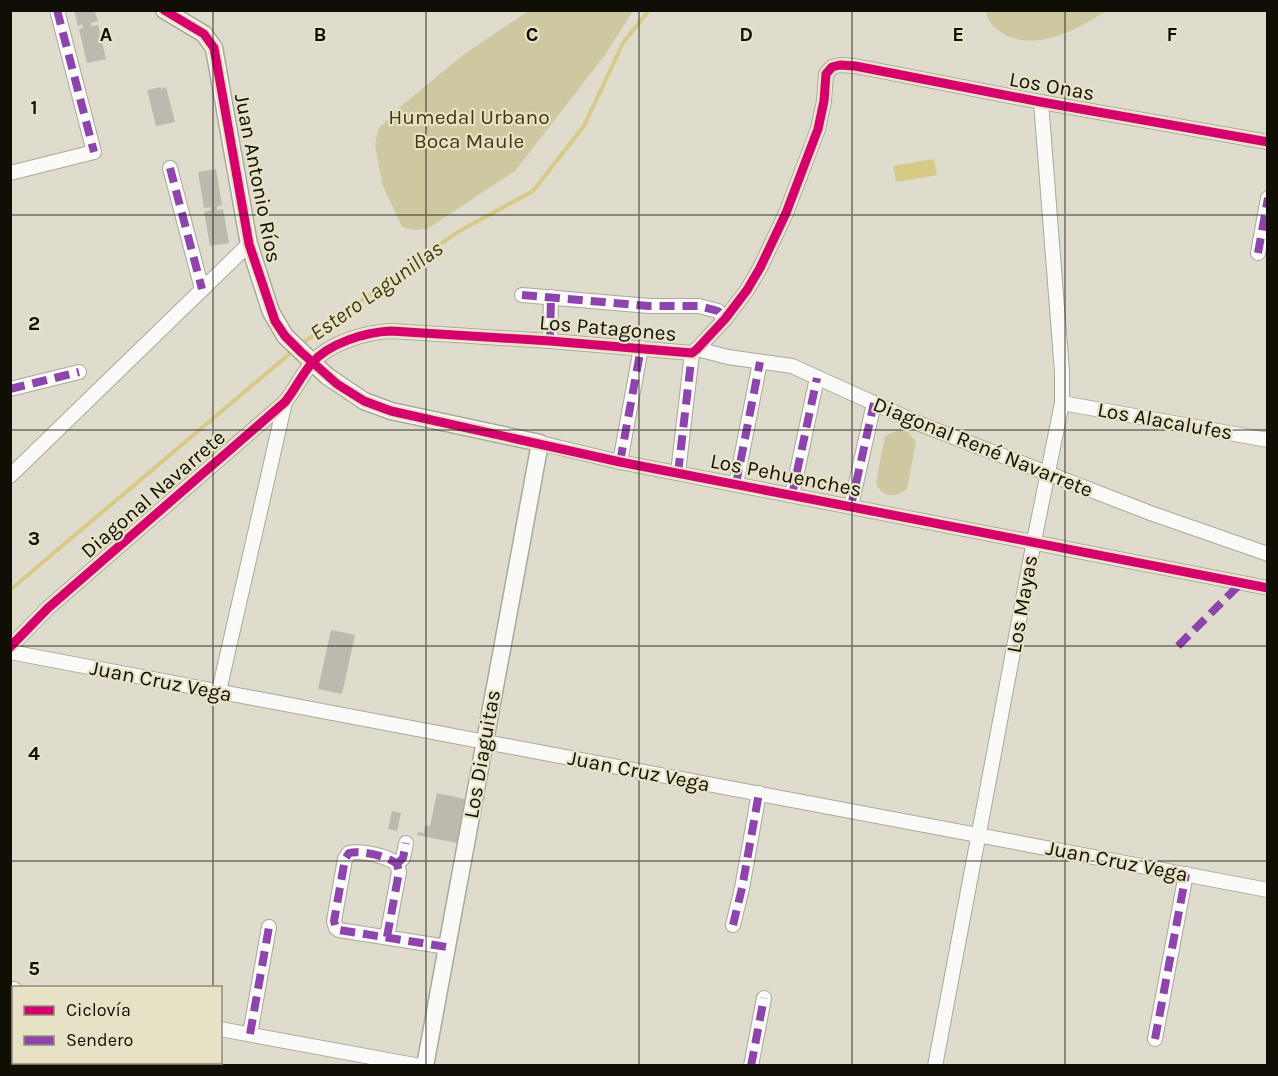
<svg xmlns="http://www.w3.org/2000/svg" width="1278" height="1076" viewBox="0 0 1278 1076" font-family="Karla,sans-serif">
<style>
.green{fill:#cec8a0}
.water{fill:#d6ca86}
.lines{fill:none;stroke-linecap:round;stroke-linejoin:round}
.stream{stroke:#d6ca86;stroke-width:4}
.building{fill:#bcbaae}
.minor-casing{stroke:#aaa89c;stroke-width:16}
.tertiary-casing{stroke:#aaa89c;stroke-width:19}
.minor{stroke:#fafaf8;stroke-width:14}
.tertiary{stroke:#fafaf8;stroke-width:16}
.quiet{stroke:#8e44ad;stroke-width:8;stroke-dasharray:15 8;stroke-linecap:butt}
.cycleway-casing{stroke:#e7e2c5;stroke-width:13}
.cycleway{stroke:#d6006c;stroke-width:9}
.grid{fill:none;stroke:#100e05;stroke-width:1.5;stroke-opacity:0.55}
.labels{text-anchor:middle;stroke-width:4.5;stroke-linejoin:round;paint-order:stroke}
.street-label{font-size:21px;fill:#100e05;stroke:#e7e2c5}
.park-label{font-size:21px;fill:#413a13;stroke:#e7e2c5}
.water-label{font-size:22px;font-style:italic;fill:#3f3911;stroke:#e7e2c5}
.grid-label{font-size:20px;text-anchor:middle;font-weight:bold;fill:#100e05;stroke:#e7e2c5;stroke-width:4.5;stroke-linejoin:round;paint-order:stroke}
</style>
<rect width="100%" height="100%" fill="#dfdccd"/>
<!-- green -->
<g class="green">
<path d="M528 11H633L605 55 515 171 427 229 412 230 402 227 382 184 375 144 379 128 400 107 463 55Z"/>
<path d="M985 11H1106C1076 31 1027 57 994 27 990 23 987 16 985 11Z"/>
<path d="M899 430 908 432 916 442 907 489C895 498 882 498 876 483L885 436Z"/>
</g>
<!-- water -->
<path class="water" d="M934 159 937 175 896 182 893 166Z"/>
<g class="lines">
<!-- stream -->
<g class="stream">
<path d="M300 345 456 233 533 191 584 126 623 43 649 10"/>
<path d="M10 590 294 350"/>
</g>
</g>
<!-- building -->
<g class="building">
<path d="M74 10H94L95 13 98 21 91 23V26L98 25 106 59 87 63 79 29 83 28 82 24 78 26Z"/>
<path d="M161 87V89L166 87 175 122 156 126 147 90Z"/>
<path d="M216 169 222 205 217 206V210L223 209 229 243 210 246 204 212 211 210 210 207 204 208 198 172Z"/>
<path d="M331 630 355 635 342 694 318 689Z"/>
<path d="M437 793 465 799 457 843 417 835 418 832 424 833 425 825 430 826Z"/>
<path d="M392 811 401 813 397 831 388 829Z"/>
</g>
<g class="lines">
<!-- minor casing -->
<g class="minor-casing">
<g id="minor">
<path d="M170 168 202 289"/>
<path d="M10 173 94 152 57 10"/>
<path d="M1258 253 1268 198"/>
<path d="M522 295 649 306H699L718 311 725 319"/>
<path d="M550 341 551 297"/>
<path d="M697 349 728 357 792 366 920 424 1153 514 1268 554"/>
<path d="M10 389 79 372"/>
<path d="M1062 403 1268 440"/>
<path d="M540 443 620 462 1268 588"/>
<path d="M620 462 641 348"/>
<path d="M678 473 692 353"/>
<path d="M10 476 249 244"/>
<path d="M736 484 760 362"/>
<path d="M792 495 817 378"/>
<path d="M851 506 874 403"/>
<path d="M10 647 48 608 285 402C295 390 302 374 312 363 329 343 366 332 391 331L550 341 692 353 697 349 725 319 747 290 760 268 786 213 818 129 824 101 826 74 832 67 840 65 855 66 1041 102 1268 142"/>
<path d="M10 652 1268 890"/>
<path d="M219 691 285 402"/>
<path d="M397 864 403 858 406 843"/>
<path d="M733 925 742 888 759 793"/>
<path d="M387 937 399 872 397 864C388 856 360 850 349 853L345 859 334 921 336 928 339 930 447 947"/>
<path d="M10 989H14"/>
<path d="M220 1029 420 1066"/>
<path d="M250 1034 269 927"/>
<path d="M1155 1039 1186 874"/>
<path d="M120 1066V1062"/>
<path d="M751 1066 764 998"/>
<path d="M935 1066 1034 541 1062 403V372L1041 102"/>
</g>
</g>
<!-- tertiary casing -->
<g class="tertiary-casing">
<path id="tertiary" d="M164 10 204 34 214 48 249 244 271 312 285 336 327 376 364 401 391 411 540 443 425 1066"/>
</g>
<!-- minor -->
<use href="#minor" class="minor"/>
<!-- tertiary -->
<use href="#tertiary" class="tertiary"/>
<!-- quiet -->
<g class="quiet">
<path d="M57 10 94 152"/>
<path d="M170 168 202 289"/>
<path d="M1258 253 1268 198"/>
<path d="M522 295 649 306H699L718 311 725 319"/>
<path d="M550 341 551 297"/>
<path d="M10 389 79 372"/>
<path d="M620 462 641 348"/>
<path d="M678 473 692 353"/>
<path d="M736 484 760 362"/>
<path d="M792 495 817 378"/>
<path d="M851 506 874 403"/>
<path d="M1178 646 1242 582"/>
<path d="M397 864 403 858 406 843"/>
<path d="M733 925 742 888 759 793"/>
<path d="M387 937 399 872 397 864C388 856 360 850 349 853L345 859 334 921 336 928 339 930 447 947"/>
<path d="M250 1034 269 927"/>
<path d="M1155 1039 1186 874"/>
<path d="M120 1066V1062"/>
<path d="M751 1066 764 998"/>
</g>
<!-- cycleway casing -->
<g class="cycleway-casing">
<g id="cycleway">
<path d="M164 10 204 34 214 48 249 244 275 321 285 336 301 352 337 384 364 401 391 411 620 462 1268 588"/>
<path d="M10 647 48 608 285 402C295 390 302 374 312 363 329 343 366 332 391 331L550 341 692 353 697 349 725 319 747 290 760 268 786 213 818 129 824 101 826 74 832 67 840 65 855 66 1041 102 1268 142"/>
</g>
</g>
<!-- cycleway -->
<use href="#cycleway" class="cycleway"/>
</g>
<!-- grid -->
<path class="grid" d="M213 10V988M426 10V1066M639 10V1066M852 10V1066M1065 10V1066M10 215H1268M10 430H1268M10 646H1268M10 861H1268M213 1062V1066"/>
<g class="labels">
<!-- street labels -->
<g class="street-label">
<text transform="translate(1052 86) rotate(10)" y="7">Los Onas</text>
<text transform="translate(258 178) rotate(79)" y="7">Juan Antonio Ríos</text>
<text transform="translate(608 328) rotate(5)" y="7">Los Patagones</text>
<text transform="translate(1165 421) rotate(10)" y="7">Los Alacalufes</text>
<text transform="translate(983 447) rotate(22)" y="7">Diagonal René Navarrete</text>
<text transform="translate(786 475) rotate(11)" y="7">Los Pehuenches</text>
<text transform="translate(153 494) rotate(-41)" y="7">Diagonal Navarrete</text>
<text transform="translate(1022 604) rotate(-80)" y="7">Los Mayas</text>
<text transform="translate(161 681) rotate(11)" y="7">Juan Cruz Vega</text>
<text transform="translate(482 754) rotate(-80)" y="7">Los Diaguitas</text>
<text transform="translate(639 771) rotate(11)" y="7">Juan Cruz Vega</text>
<text transform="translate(1117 861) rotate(11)" y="7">Juan Cruz Vega</text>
</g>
<!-- park labels -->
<g class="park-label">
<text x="469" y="124">Humedal Urbano<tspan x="469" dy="24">Boca Maule</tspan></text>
</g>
<!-- water labels -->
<g class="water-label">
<text transform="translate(376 290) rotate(-35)" y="8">Estero Lagunillas</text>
</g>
</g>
<g class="grid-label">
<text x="106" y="41">A</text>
<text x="320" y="41">B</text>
<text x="532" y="41">C</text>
<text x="746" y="41">D</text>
<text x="958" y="41">E</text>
<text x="1172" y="41">F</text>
<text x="34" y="114">1</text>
<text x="34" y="330">2</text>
<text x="34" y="545">3</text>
<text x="34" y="760">4</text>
<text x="34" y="975">5</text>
</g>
<!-- border -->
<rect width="1278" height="1076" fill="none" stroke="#100e05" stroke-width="24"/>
<!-- legend -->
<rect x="12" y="986" width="210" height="78" fill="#e7e2c5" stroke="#918d78" stroke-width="1.5"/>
<rect x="24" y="1006" width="30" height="9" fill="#d6006c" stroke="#918d78" stroke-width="1.5"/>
<text x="66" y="1016" font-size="18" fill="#100e05">Ciclovía</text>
<rect x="24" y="1036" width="30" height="9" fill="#8e44ad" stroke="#918d78" stroke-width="1.5"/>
<text x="66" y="1046" font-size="18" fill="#100e05">Sendero</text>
</svg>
